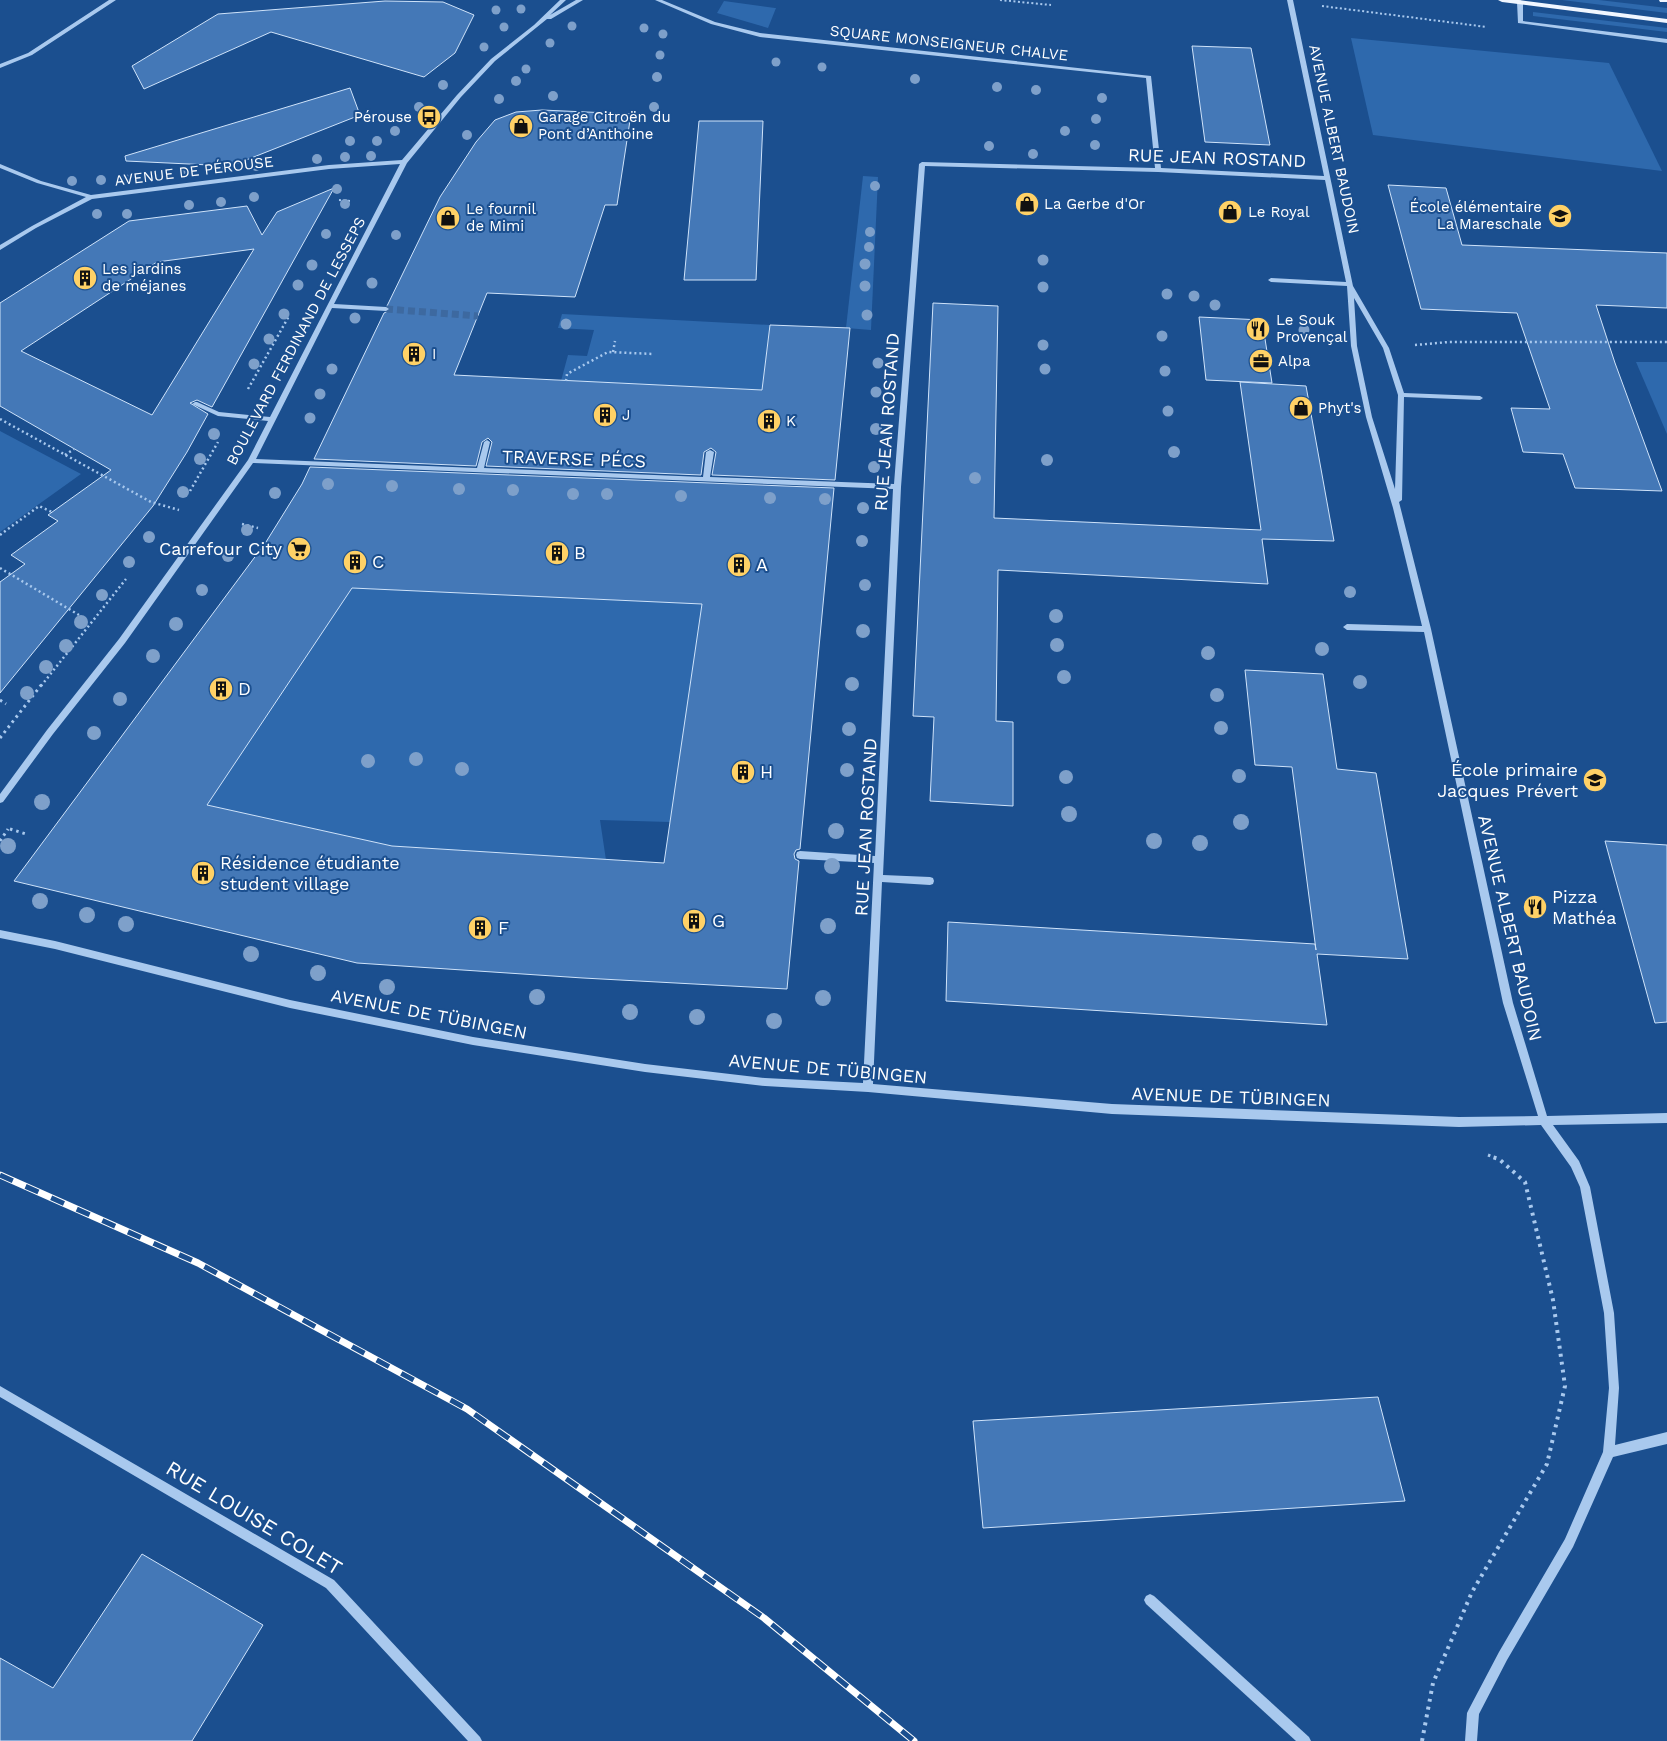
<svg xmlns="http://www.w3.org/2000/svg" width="1667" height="1741" viewBox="0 0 1667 1741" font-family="'Work Sans',sans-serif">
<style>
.green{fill:#2e69ad}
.building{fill:#4478b7;stroke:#cfe3fa;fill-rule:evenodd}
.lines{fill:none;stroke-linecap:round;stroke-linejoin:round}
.minor-tunnel{stroke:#3d69a0;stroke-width:7;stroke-dasharray:7 4;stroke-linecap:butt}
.path-far3{stroke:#a9c9ee;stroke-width:2;stroke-dasharray:2 2.5;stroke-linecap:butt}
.path-far2{stroke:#a9c9ee;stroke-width:2.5;stroke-dasharray:2 3;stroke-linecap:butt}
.path-far1{stroke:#a9c9ee;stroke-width:3;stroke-dasharray:2.5 4;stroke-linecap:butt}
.path{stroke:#a9c9ee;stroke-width:4;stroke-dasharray:3 5;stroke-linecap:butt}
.minor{fill:#a9c9ee;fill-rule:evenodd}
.major{fill:#f0f6ff;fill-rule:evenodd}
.rail-casing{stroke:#fff;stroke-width:7}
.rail{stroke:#1b4f8f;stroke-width:5;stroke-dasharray:14;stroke-linecap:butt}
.tree{fill:#7ea0ca}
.labels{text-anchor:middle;stroke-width:4;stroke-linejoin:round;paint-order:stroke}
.far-street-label{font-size:15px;fill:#fff;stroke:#1b4f8f}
.far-poi-label{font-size:15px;fill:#fff;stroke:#1b4f8f;text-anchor:start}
.street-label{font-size:18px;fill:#fff;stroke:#1b4f8f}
.poi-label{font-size:18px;fill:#fff;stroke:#1b4f8f;text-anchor:start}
.near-street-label{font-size:21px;fill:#fff;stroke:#1b4f8f}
</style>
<rect width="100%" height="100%" fill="#1b4f8f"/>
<!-- green -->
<g class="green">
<path d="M1562 0H1599L1667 8V13Z"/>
<path d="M724 1 775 8H776L768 28 717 13Z"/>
<path d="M1533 12 1667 28V32L1533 16Z"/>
<path d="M1351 38 1609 63 1662 171 1373 135Z"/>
<path d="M863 176 878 177 871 330 846 328Z"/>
<path d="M562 314 770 325 762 390 561 381 568 355 587 356 594 330 558 328Z"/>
<path d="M1636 362H1667V434Z"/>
<path d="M0 431 81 474 0 532Z"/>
<path d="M352 588 703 604 670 822 600 820 606 860 392 846 207 805Z"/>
</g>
<!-- building -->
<g class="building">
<path d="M385 1 443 2 474 15 455 53 424 77 271 32 144 89 132 66 218 14Z"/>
<path d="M1192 46 1251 48 1270 145 1205 142Z"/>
<path d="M350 88 360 115 231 166 126 161 125 156Z"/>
<path d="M542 110 631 114 617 205H605L575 297 487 293 454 375 762 390 770 325 850 328 835 480 712 475 716 452 711 448 704 452 701 475 486 466 492 442 488 438 482 442 476 466 314 459 384 313 391 310 387 306 440 197 476 142 495 120 516 112Z"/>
<path d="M699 121H763L756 280H684Z"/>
<path d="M1388 185 1446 188 1462 245 1667 253V308L1596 305 1615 363 1662 491 1575 488 1563 454 1523 452 1511 408 1550 409 1517 313 1421 309Z"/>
<path d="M334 188 212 407 197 400 190 403 208 414 187 452 153 506 0 693V582L25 564 11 555 58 521 48 515 111 470 0 406V303L129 221 247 206 262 235 277 212ZM254 249 152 415 21 351 157 262Z"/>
<path d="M933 303 998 306 994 518 1261 530 1240 382 1306 386 1334 541 1262 539 1268 584 998 570 996 721 1013 722V806L930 801 934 717 913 716Z"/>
<path d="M1199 317 1262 320 1272 383 1206 380Z"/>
<path d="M310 467 834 488 800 849 796 850 794 854 795 859 799 861 787 989 583 978 357 963 14 881 266 542 302 484ZM352 588 702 604 664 863 392 846 207 805Z"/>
<path d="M1245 670 1323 674 1337 769 1376 773 1408 959 1317 954 1327 1025 946 1001 948 922 1315 944 1316 950 1292 767 1255 765Z"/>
<path d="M1605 841 1667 845V1022L1655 1023Z"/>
<path d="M1378 1397 1405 1501 983 1528 973 1421Z"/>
<path d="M142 1554 263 1625 192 1741H0V1658L53 1688Z"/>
</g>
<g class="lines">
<!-- minor-tunnel -->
<path class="minor-tunnel" d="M386 309 478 316"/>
<!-- path-far3 -->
<g class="path-far3">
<path d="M1000 0 1051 5"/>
<path d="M1322 6 1487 27"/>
<path d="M339 200 350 201"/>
</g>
<!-- path-far2 -->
<g class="path-far2">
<path d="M1415 345 1449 342H1667"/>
<path d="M613 352 615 341"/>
<path d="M566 381 567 374 608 352 654 354"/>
<path d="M248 389 289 316"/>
<path d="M0 419 151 502 179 510"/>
<path d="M65 455 74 449"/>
<path d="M190 491 218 442"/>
<path d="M242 524 258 528"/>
<path d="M0 535 39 506 52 512"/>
<path d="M0 568 79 615"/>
<path d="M41 686 126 579"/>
</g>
<!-- path-far1 -->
<g class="path-far1">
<path d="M0 700 6 704"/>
<path d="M0 738 42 684"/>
<path d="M10 829 26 834"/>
<path d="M0 841 8 829"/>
<path d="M1488 1155 1493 1157"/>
</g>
<!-- path -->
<path class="path" d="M1422 1741 1433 1683 1472 1592 1547 1464 1565 1386 1553 1300 1525 1182 1499 1159 1489 1156"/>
<!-- minor -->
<g class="minor">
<path d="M109 0H116L32 55 0 68V64L28 53Z"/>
<path d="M560 0H566L550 15 576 0H583L551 19H547L495 61 461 97 407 163 334 304 386 307 389 309 386 311 332 308 256 459 477 468 484 442 487 440 490 442 484 468 703 477 706 452 710 450 714 452 710 477 894 484 919 164 922 162 1155 168 1146 78 760 37 711 24 655 0H662L715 22 760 33 1151 76 1161 168 1324 176 1287 0H1293L1353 286 1389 348 1404 393 1480 396 1483 398 1480 400 1404 397 1402 500 1399 502 1431 629 1513 1003 1547 1116 1667 1113V1123L1553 1125 1579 1161 1590 1187 1614 1313 1619 1388 1615 1445 1667 1432V1444L1613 1457 1573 1547 1507 1660 1479 1714 1477 1741H1465L1467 1713 1469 1709 1499 1652 1565 1539 1603 1452 1609 1388 1604 1313 1580 1187 1571 1167 1541 1125 1459 1127 1112 1114 868 1092 765 1086 645 1072 473 1045 290 1008 55 949 0 938V930L55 941 290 1000 473 1037 645 1064 765 1078 863 1083 874 863 800 859 797 858 796 855 797 852 800 851 875 856 893 489 253 463 125 643 53 734 3 802 0 803V794L47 730 119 639 248 460 268 421 218 416 192 404 195 402H197L219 412 270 417 400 164 329 169 92 199 36 228 0 250V245L32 226 86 197 37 183 0 168V164L41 181 91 195 329 165 402 160 457 95 491 59 534 25ZM925 166 1158 172 1325 180 1346 282 1271 278 1268 280 1271 282 1347 286 1351 346 1366 417 1393 508 1422 626 1347 624 1343 627 1347 630 1424 632 1503 1003 1538 1116 1459 1117 1112 1104 873 1084 882 882 930 885 933 884 934 881 933 878 930 877 883 875 901 487ZM1354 298 1383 348 1398 395 1395 489 1372 417 1357 346Z"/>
<path d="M1520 0 1523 2V21L1667 39V43L1518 23 1517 2Z"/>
<path d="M0 1386 334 1580 480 1737 482 1741H468L326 1588 0 1397Z"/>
<path d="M1150 1594 1154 1596 1309 1737 1311 1741H1296L1146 1604 1144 1600 1146 1596Z"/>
</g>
<!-- major -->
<g class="major">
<path d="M1498 0H1519L1667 19V23L1502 2Z"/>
<path d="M1659 0H1667V2H1660Z"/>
</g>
<!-- rail casing -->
<g class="rail-casing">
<path id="rail" d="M0 1175 198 1263 467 1409 764 1618 914 1741"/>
</g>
<!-- rail -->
<use href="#rail" class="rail"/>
</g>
<!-- trees -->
<g class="tree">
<circle cx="521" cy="9" r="4.5"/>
<circle cx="496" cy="10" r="4.5"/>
<circle cx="572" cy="26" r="4.5"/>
<circle cx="504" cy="27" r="4.5"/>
<circle cx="644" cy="28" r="4.5"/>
<circle cx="663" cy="34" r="4.5"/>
<circle cx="550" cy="43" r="4.5"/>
<circle cx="484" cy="47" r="4.5"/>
<circle cx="660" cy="55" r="4.5"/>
<circle cx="776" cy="62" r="4.5"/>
<circle cx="822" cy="67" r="4.5"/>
<circle cx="526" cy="69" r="4.5"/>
<circle cx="657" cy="77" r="5"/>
<circle cx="915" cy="79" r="5"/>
<circle cx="516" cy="81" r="5"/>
<circle cx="443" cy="85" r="5"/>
<circle cx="997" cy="87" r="5"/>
<circle cx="1036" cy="90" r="5"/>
<circle cx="553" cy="96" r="5"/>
<circle cx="1102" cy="98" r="5"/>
<circle cx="499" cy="99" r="5"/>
<circle cx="419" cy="107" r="5"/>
<circle cx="654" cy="107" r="5"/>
<circle cx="1096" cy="119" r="5"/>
<circle cx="395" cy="131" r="5"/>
<circle cx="1065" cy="131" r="5"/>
<circle cx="467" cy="135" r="5"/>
<circle cx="350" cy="141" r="5"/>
<circle cx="377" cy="141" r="5"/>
<circle cx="1095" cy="145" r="5"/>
<circle cx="989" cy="146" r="5"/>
<circle cx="1033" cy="154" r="5"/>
<circle cx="371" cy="156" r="5"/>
<circle cx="345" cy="157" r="5"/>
<circle cx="317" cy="159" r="5"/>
<circle cx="256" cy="166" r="5"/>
<circle cx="221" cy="169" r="5"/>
<circle cx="185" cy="173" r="5"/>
<circle cx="125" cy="179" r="5"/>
<circle cx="101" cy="180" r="5"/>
<circle cx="72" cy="181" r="5"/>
<circle cx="875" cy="186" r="5"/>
<circle cx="337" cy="189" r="5"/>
<circle cx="254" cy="197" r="5"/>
<circle cx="221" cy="202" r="5"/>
<circle cx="345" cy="204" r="5"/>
<circle cx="189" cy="205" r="5"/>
<circle cx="97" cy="214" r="5"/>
<circle cx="127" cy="214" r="5"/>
<circle cx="870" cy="232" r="5"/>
<circle cx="326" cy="234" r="5"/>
<circle cx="396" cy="235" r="5"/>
<circle cx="869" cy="247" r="5"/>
<circle cx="1043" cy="260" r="5.5"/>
<circle cx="865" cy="264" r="5.5"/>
<circle cx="312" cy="265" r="5.5"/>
<circle cx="372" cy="283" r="5.5"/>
<circle cx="298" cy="285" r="5.5"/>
<circle cx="865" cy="286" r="5.5"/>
<circle cx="1043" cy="287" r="5.5"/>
<circle cx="1167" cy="294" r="5.5"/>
<circle cx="1194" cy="296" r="5.5"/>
<circle cx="1215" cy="305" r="5.5"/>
<circle cx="284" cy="314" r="5.5"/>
<circle cx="867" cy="315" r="5.5"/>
<circle cx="355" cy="318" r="5.5"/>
<circle cx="566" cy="324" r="5.5"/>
<circle cx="1304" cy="330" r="5.5"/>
<circle cx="1162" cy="336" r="5.5"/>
<circle cx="269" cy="339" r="5.5"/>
<circle cx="1043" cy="345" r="5.5"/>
<circle cx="878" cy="363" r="5.5"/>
<circle cx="254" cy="364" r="5.5"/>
<circle cx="332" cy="369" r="5.5"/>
<circle cx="1045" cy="369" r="5.5"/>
<circle cx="1165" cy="371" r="5.5"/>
<circle cx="876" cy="392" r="5.5"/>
<circle cx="320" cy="394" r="5.5"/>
<circle cx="1168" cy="411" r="5.5"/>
<circle cx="310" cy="418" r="5.5"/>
<circle cx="876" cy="429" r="6"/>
<circle cx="214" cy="434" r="6"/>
<circle cx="1174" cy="452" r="6"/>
<circle cx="200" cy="459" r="6"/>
<circle cx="1047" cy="460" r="6"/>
<circle cx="874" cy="467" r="6"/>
<circle cx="975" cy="478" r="6"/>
<circle cx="328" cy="484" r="6"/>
<circle cx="392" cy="486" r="6"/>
<circle cx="459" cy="489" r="6"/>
<circle cx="513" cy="490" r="6"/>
<circle cx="183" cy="492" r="6"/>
<circle cx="275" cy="493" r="6"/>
<circle cx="573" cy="494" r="6"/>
<circle cx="607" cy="494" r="6"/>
<circle cx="681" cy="496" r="6"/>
<circle cx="770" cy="498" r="6"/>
<circle cx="825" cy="499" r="6"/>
<circle cx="863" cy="508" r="6"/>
<circle cx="247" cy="530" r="6"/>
<circle cx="149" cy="537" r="6"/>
<circle cx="862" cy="541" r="6"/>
<circle cx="228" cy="556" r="6"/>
<circle cx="129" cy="562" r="6"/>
<circle cx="865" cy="585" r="6"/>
<circle cx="202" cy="590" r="6"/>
<circle cx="1350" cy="592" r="6"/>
<circle cx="102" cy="595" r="6"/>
<circle cx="1056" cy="616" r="7"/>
<circle cx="81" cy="622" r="7"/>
<circle cx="176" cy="624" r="7"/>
<circle cx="863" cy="631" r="7"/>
<circle cx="1057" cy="645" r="7"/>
<circle cx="66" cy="646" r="7"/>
<circle cx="1322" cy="649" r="7"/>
<circle cx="1208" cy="653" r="7"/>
<circle cx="153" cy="656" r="7"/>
<circle cx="46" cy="667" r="7"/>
<circle cx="1064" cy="677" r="7"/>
<circle cx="1360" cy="682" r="7"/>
<circle cx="852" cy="684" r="7"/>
<circle cx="27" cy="693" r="7"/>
<circle cx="1217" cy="695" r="7"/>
<circle cx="120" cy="699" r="7"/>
<circle cx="1221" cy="728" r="7"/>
<circle cx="849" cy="729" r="7"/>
<circle cx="94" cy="733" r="7"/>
<circle cx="416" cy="759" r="7"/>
<circle cx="368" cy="761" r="7"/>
<circle cx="462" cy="769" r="7"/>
<circle cx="847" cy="770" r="7"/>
<circle cx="1239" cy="776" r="7"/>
<circle cx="1066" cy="777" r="7"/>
<circle cx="42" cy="802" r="8"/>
<circle cx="1069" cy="814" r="8"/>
<circle cx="1241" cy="822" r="8"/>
<circle cx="836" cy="831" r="8"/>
<circle cx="1154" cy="841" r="8"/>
<circle cx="1200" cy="843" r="8"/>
<circle cx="8" cy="846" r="8"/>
<circle cx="832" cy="866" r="8"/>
<circle cx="40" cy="901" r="8"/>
<circle cx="87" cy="915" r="8"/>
<circle cx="126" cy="924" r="8"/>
<circle cx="828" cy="926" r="8"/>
<circle cx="251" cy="954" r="8"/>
<circle cx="318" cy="973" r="8"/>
<circle cx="387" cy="987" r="8"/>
<circle cx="537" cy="997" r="8"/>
<circle cx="823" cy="998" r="8"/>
<circle cx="630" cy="1012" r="8"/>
<circle cx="697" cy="1017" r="8"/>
<circle cx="774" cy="1021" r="8"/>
</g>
<!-- icons -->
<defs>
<g id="bus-disc" transform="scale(1.25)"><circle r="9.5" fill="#ffd166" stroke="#1b4f8f"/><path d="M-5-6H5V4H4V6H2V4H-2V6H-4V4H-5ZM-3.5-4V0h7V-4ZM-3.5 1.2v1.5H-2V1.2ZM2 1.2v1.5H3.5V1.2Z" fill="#111"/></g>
<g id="shop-disc" transform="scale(1.25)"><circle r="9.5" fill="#ffd166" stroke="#1b4f8f"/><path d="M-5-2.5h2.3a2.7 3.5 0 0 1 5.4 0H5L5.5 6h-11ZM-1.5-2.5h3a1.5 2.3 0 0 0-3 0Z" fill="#111"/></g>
<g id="school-disc" transform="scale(1.25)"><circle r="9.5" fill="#ffd166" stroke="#1b4f8f"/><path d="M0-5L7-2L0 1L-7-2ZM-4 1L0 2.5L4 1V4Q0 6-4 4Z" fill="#111"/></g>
<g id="building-disc" transform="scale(1.25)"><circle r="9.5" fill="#ffd166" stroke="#1b4f8f"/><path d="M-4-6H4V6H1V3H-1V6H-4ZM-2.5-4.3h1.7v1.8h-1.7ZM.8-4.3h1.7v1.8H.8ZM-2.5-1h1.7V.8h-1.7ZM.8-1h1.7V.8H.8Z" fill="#111"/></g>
<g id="restaurant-disc" transform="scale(1.25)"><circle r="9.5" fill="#ffd166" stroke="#1b4f8f"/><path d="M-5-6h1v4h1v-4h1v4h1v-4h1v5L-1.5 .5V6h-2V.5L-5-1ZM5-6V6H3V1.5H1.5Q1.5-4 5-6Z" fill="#111"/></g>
<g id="office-disc" transform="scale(1.25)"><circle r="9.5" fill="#ffd166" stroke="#1b4f8f"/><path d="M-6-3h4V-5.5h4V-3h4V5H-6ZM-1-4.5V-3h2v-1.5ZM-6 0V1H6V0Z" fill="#111"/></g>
<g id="supermarket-disc" transform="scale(1.25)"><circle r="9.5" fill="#ffd166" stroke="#1b4f8f"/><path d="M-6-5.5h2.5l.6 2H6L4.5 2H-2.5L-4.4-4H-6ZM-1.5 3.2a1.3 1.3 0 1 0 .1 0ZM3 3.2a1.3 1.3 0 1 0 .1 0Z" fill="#111"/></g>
</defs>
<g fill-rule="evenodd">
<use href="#bus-disc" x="429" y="117"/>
<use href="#shop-disc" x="521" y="126"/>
<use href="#shop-disc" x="1027" y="204"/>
<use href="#shop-disc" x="1230" y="212"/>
<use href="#school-disc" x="1560" y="216"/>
<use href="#shop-disc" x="448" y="218"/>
<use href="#building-disc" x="85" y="278"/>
<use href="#restaurant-disc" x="1258" y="329"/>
<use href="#building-disc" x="414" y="354"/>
<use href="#office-disc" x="1261" y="361"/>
<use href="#shop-disc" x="1301" y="408"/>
<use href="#building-disc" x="605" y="415"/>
<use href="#building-disc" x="769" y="421"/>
<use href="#supermarket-disc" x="299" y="549"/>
<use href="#building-disc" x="557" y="553"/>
<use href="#building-disc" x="355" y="562"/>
<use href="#building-disc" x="739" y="565"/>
<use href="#building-disc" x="221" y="689"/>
<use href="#building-disc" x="743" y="772"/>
<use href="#school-disc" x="1595" y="780"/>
<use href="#building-disc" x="203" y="873"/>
<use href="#restaurant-disc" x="1535" y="907"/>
<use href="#building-disc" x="694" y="921"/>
<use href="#building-disc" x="480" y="928"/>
</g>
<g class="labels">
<!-- far-street labels -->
<g class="far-street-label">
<text transform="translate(949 43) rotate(6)" y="5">SQUARE MONSEIGNEUR CHALVE</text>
<text transform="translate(1334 139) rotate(78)" y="5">AVENUE ALBERT BAUDOIN</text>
<text transform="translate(194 171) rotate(-7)" y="5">AVENUE DE PÉROUSE</text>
<text transform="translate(296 341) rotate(-62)" y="5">BOULEVARD FERDINAND DE LESSEPS</text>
</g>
<!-- far-poi labels -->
<g class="far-poi-label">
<text x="412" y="122" text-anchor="end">Pérouse</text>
<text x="538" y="122">Garage Citroën du<tspan x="538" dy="17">Pont d’Anthoine</tspan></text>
<text x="1044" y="209">La Gerbe d'Or</text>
<text x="1542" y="212" text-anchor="end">École élémentaire<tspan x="1542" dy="17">La Mareschale</tspan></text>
<text x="466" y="214">Le fournil<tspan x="466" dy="17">de Mimi</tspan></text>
<text x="1248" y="217">Le Royal</text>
<text x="102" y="274">Les jardins<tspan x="102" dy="17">de méjanes</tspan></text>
<text x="1276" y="325">Le Souk<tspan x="1276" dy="17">Provençal</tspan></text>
<text x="432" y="359">I</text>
<text x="1278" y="366">Alpa</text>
<text x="1318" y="413">Phyt's</text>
<text x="622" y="420">J</text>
<text x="786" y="426">K</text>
</g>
<!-- street labels -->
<g class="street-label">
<text transform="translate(1217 158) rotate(2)" y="6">RUE JEAN ROSTAND</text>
<text transform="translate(887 422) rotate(-86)" y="6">RUE JEAN ROSTAND</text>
<text transform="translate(574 459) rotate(2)" y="6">TRAVERSE PÉCS</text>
<text transform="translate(866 827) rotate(-87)" y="6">RUE JEAN ROSTAND</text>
<text transform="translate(1510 928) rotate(77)" y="6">AVENUE ALBERT BAUDOIN</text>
<text transform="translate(429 1014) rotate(11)" y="6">AVENUE DE TÜBINGEN</text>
<text transform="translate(828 1069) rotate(5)" y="6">AVENUE DE TÜBINGEN</text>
<text transform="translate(1231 1097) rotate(2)" y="6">AVENUE DE TÜBINGEN</text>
</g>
<!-- poi labels -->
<g class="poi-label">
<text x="282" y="555" text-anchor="end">Carrefour City</text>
<text x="574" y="559">B</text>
<text x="372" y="568">C</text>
<text x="756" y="571">A</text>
<text x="238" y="695">D</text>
<text x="1578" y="776" text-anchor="end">École primaire<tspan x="1578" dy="21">Jacques Prévert</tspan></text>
<text x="760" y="778">H</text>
<text x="220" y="869">Résidence étudiante<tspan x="220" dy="21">student village</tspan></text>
<text x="1552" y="903">Pizza<tspan x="1552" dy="21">Mathéa</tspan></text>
<text x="712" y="927">G</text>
<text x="498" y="934">F</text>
</g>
<!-- near-street labels -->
<g class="near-street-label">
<text transform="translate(254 1518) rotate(31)" y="7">RUE LOUISE COLET</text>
</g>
</g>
</svg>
